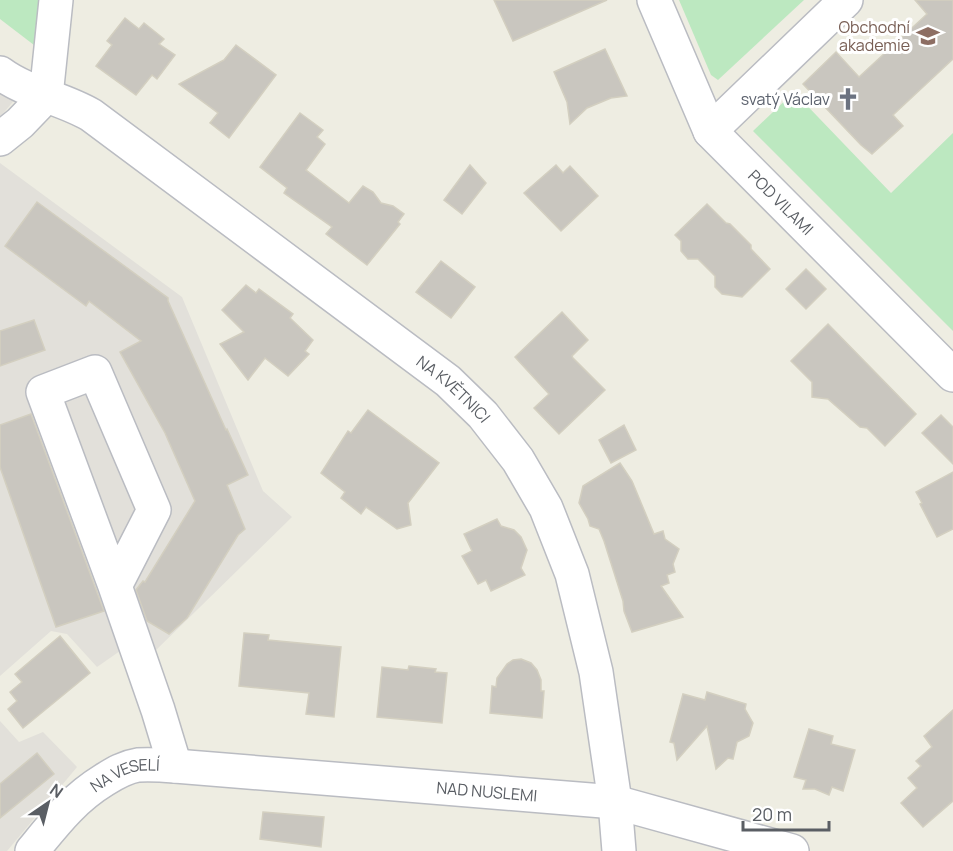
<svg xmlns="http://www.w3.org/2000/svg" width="953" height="851" viewBox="0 0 953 851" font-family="Manrope,sans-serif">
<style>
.industrial{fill:#e2e0da}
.green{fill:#bce8c0}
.building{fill:#c9c6bf;stroke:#d3cfc0;stroke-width:1.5}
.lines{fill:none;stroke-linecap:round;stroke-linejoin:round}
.minor-casing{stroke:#babcc2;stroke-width:36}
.minor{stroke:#fff;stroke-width:33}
.labels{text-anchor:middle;stroke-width:6;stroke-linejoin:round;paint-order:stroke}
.education-label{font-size:16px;fill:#785e54;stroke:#fff;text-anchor:end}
.worship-label{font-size:16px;fill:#5b616d;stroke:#fff;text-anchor:end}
.street-label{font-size:16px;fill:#5a5e64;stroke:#fff}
</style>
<rect width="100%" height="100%" fill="#eeede2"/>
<!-- industrial -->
<g class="industrial">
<path d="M0 85 17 97 0 117Z"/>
<path d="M0 163 182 297 263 491 292 517 153 653 120 651 97 667 67 634 51 631 0 676Z"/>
<path d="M0 721 19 742 43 732 77 767 7 851H0Z"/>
</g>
<!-- green -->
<g class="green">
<path d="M0 0H46L44 15 34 45 0 19Z"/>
<path d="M679 0H804L718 80 711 75Z"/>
<path d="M794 92 891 193 953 133V331L753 131Z"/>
</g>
<!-- building -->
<g class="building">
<path d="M494 0H607L513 41Z"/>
<path d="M915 0H953V59L893 115 903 126 872 154 861 145 803 84 836 52 859 77 927 14Z"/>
<path d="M125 18 139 29 144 23 164 39 159 44 175 55 157 79 152 75 136 95 96 66 112 45 107 41Z"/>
<path d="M236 45 276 75 229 138 210 123 218 113 179 84 224 60Z"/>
<path d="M605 49 627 96 611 98 587 108 570 124 567 102 554 72Z"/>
<path d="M300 113 323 130 317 137 325 144 306 170 349 203 363 186 373 192 381 203 393 206 404 214 398 222 400 224 367 265 326 234 332 227 284 193 287 188 260 167Z"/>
<path d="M470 165 486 183 462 214 444 200Z"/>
<path d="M556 165 563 173 570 166 598 196 561 231 524 193Z"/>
<path d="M37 202 168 298V301L226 430 227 429 248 475 227 485 245 529 238 535 187 618 169 634 147 621 136 590 143 581 145 582 195 501 165 433 120 352 141 341 89 301 86 306 5 246Z"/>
<path d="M707 204 726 223 730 224 751 245V249L770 269 742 297 722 294 715 287V276L698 259H688L681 251V241L675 235Z"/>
<path d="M441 261 475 287 451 318 416 292Z"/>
<path d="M806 269 826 289 806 309 786 289Z"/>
<path d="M246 285 256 293 259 289 293 314 290 318 313 340 305 351 309 354 288 376 265 358 248 380 220 344 244 332 222 310Z"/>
<path d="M562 312 588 340 572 356 573 358 605 390 559 434 534 408 549 394 515 357Z"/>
<path d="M34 320 45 350 0 366V331Z"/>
<path d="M828 324 916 414 885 446 867 428 860 427 828 399 812 397V382L791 361Z"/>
<path d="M368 410 439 463 408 503 411 525 397 529 366 507 361 514 341 498 345 492 321 473 348 431 351 433Z"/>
<path d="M31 414 104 611 56 627 0 467V425Z"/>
<path d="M941 415 953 427V464L922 433Z"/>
<path d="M624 425 636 450 611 463 599 440Z"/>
<path d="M620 463 632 481 654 534 663 531 665 539 679 549 673 564 675 572 667 575 669 583 661 586 683 617 632 632 624 611 623 601 604 541 599 529 590 526 588 519 579 503 583 486Z"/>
<path d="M953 472V529L937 537 920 504 922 503 916 492Z"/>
<path d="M497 519 501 526 514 530 521 537 527 550 521 568 525 575 491 591 486 580 478 584 462 556 472 551 464 534Z"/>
<path d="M244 633 269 635 268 640 341 647 334 717 306 714 309 693 239 686Z"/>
<path d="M60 636 90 673 23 728 8 709 17 701 10 692 22 682 15 674Z"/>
<path d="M521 659 531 663 537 670 541 680V691H544L542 718 490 713 492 686 496 687 497 678 507 664 513 660Z"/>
<path d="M409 666 436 669 435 672 447 673 442 723 377 717 382 667 408 670Z"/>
<path d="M707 692 746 704 745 709 753 723 749 736 737 742 733 759 728 758 716 769 707 726 677 760 674 743 670 742 683 694 705 700Z"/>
<path d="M953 710V801L923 827 901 803 917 788 908 778 921 766 916 761 932 747 924 736Z"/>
<path d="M809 729 833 736 831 744 855 750 843 791 832 787 829 795 815 789H803L806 780 794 777Z"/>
<path d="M37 753 54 774 0 818V784Z"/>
<path d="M263 812 324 817 321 847 260 839Z"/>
</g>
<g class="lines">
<!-- minor casing -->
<g class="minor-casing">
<g id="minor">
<path id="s1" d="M654 0 710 131 953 375"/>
<path id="s2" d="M0 73C27 93 62 98 91 115L448 381 483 415 518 460 546 508 572 574 596 672 615 802 619 851"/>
<path d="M46 96 56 0"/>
<path d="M710 131 846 0"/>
<path d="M0 139 20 123 46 96"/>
<path d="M115 586 43 392 95 372 154 510 115 586 158 710 175 766"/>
<path id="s3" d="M32 851C55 823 73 799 104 780 115 773 125 767 138 765 150 764 163 765 175 766L615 802 792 851"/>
</g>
</g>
<!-- minor -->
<use href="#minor" class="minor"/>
</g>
<!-- icons -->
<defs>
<g id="university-bare" transform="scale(1.8)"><path d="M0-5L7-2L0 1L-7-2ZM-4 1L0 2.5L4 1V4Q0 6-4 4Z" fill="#8d6e63" stroke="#fff" stroke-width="2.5" paint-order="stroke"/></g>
<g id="church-bare" transform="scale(1.8)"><path d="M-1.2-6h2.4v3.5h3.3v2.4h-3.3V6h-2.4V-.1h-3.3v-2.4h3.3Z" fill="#6b7280" stroke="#fff" stroke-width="2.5" paint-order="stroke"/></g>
</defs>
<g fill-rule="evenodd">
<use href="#university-bare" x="928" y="36"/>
<use href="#church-bare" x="848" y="99"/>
</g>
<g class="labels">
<!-- education labels -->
<g class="education-label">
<text x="910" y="33">Obchodní<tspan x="910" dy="18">akademie</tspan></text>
</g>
<!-- worship labels -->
<g class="worship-label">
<text x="830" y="105">svatý Václav</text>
</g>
<!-- street labels -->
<g class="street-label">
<text dy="6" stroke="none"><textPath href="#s1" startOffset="243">POD VILAMI</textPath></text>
<text dy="6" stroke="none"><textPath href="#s2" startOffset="555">NA KVĚTNICI</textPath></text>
<text dy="6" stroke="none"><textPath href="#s3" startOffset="124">NA VESELÍ</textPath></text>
<text dy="6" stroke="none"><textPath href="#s3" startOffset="489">NAD NUSLEMI</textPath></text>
</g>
</g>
<!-- north arrow -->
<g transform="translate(48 803) rotate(35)" stroke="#ffffff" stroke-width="4.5" paint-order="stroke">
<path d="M0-4.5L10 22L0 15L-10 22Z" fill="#5a5e64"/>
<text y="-9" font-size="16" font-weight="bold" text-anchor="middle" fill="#5a5e64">N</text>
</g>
<!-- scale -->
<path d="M743 821v9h86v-9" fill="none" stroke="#5a5e64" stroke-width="3"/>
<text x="752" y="821" font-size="18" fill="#5a5e64" stroke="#ffffff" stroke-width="4.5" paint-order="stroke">20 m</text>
</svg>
